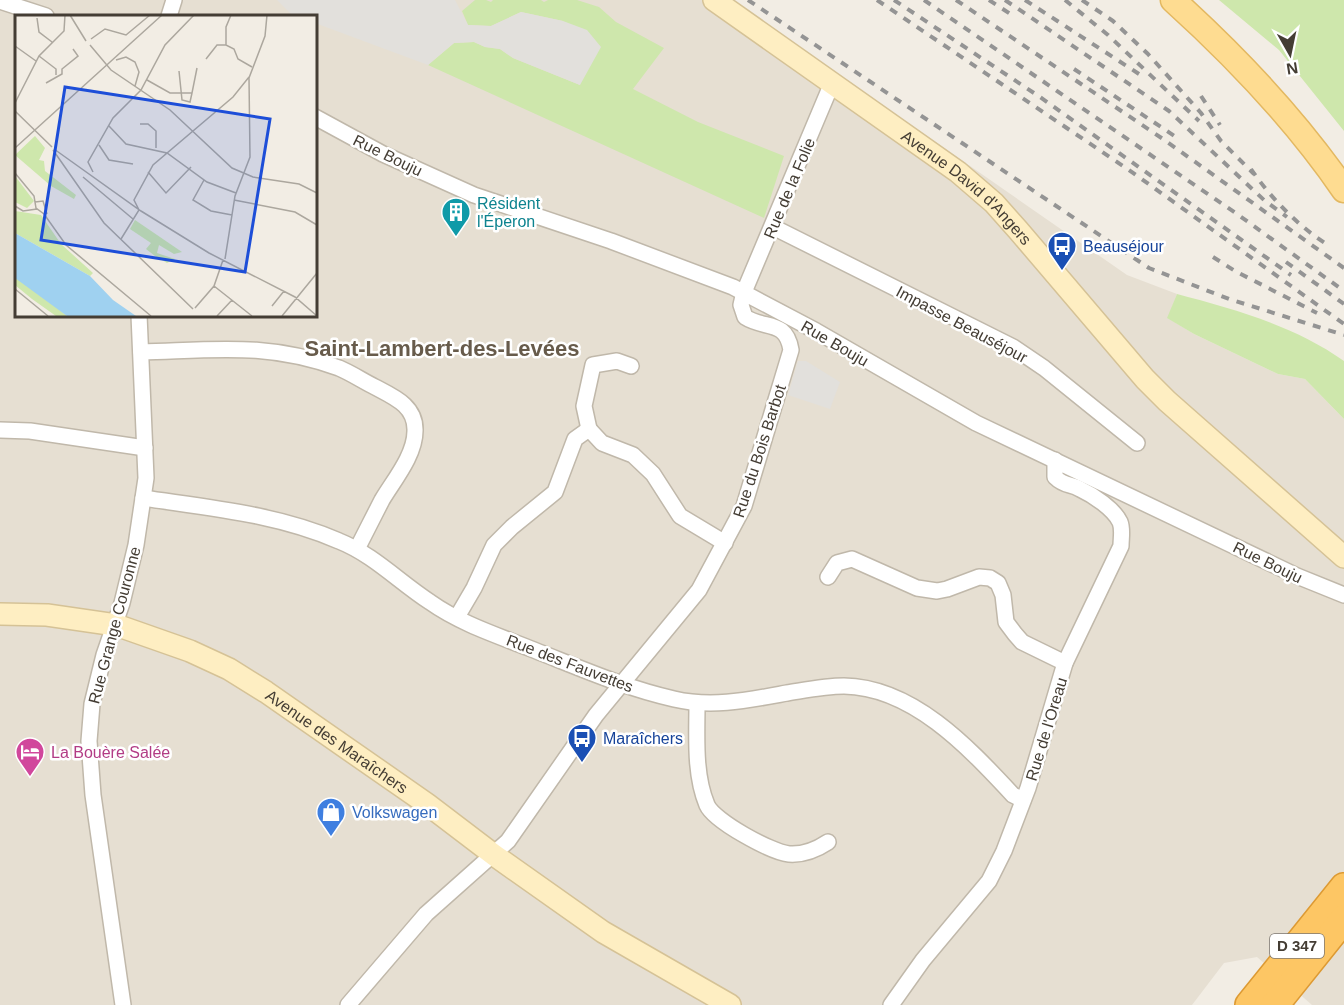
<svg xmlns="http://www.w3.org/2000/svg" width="1344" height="1005" viewBox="0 0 1344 1005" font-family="Helvetica,sans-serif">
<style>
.residential{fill:#e6dfd2;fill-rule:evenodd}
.green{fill:#cee7ac}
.parking{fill:#e2e0dc}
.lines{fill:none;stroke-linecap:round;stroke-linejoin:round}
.street-casing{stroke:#c0b8aa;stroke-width:18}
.secondary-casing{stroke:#d5c296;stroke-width:24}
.primary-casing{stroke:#e3b861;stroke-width:27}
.highway-casing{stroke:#dd9a33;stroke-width:30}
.street{stroke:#fff;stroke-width:15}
.secondary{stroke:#feeec2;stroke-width:21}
.primary{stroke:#fedc91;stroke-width:24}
.highway{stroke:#fdc664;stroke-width:27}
.rail{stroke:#949494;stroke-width:4;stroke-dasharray:8 8;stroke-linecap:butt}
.labels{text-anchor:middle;stroke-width:5;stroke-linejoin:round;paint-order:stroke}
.shield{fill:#fff;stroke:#7c7771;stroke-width:1.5}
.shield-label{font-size:15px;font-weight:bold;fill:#443d34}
.street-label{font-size:16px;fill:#443d34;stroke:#fff}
.culture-label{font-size:16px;fill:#0d838f;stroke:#fff;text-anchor:start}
.transit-label{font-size:16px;fill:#164399;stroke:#fff;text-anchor:start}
.hotel-label{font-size:16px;fill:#b23c85;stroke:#fff;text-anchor:start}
.shop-label{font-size:16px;fill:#366cbe;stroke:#fff;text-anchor:start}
.district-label{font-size:22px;font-weight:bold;fill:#675b4b;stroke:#fff}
.inset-road{fill:none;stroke:#aca79e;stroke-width:1.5}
.view{fill:#1d4ed8;fill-opacity:0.15;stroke:#1d4ed8;stroke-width:3}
.inset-edge{fill:none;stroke:#443d34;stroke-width:3}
</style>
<rect width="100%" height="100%" fill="#f2ede4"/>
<!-- residential -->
<path class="residential" d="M0 0H731L1127 275 1177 294 1168 318 1194 334 1278 374 1305 379 1344 419V1005H1312L1257 957 1224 963 1192 1005H0ZM16 16H315V315H16Z"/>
<!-- green -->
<g class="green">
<path d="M475 0H486L491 2 493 0H541L544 2 548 0H577L599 7 616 22 664 48 633 89 698 122 784 156 764 218 428 65 454 43 474 42 485 47 500 49 513 58 580 85 563 21 521 12 491 26 468 25 462 11Z"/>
<path d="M1219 0H1344V131L1279 50Z"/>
<path d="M1177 294C1234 309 1295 326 1344 361V419L1305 379 1278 374 1194 334 1167 318Z"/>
</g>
<!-- parking -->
<g class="parking">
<path d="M277 0H455L468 25 491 26 521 12 563 21 587 30 601 47 580 85 513 58 500 49 485 47 474 42 454 43 428 65 315 23V16H298L291 14Z"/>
<path d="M798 361H806L840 382 830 409 788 395Z"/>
</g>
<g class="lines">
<!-- street casing -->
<g class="street-casing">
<g id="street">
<path d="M0 1 46 16"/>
<path d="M169 16 174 0"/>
<path d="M315 117 383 154 474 195 611 241 733 287 816 331 976 423 1297 576 1344 595"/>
<path d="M773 227 1013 347 1044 368 1137 443"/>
<path d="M141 352C215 350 267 342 339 368 351 373 363 381 375 387 394 397 416 406 415 431 415 455 394 480 382 500 374 516 365 533 357 549"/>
<path d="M589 429 584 406 593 365 617 361 631 366"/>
<path d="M0 430 30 431 145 448"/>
<path d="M143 498C210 508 277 514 339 541 374 555 399 582 430 602 461 624 499 636 534 650 580 668 625 688 674 699 712 708 749 700 787 693 806 690 825 686 844 686 913 687 969 748 1013 795L1023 800"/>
<path d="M828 577 837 563 852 559 917 588 937 591 947 589 979 577 990 578 998 583 1003 595 1006 622 1015 634 1022 642 1065 663"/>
<path d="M457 617 474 588 494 545 512 527 555 492 575 439 589 429 602 443 633 455 653 474 680 516 725 543"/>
<path d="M697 704C697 736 694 774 707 805 714 821 771 852 789 854 803 855 816 850 828 842"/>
<path d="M123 1005 93 795 89 741 92 704 104 655 122 603 136 545 146 478 139 315"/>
<path d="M348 1005 426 914 508 841 596 715 699 590 744 506 791 350C786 319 765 330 745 317L741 305 744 292 832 83"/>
<path d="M891 1005 923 960 989 881 1004 851 1028 788 1065 663 1121 546C1121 538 1123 529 1120 522 1114 509 1093 495 1080 489 1070 483 1065 487 1055 477V460"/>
</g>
</g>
<!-- secondary casing -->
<g class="secondary-casing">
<g id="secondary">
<path id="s1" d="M714 0 958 172 994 203 1018 230 1145 379 1167 401 1344 557"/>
<path id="s2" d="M0 614 47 615 116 625 190 651 229 669 266 692 427 804 494 855 603 932 730 1005"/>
</g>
</g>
<!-- primary casing -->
<g class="primary-casing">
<path id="primary" d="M1173 0C1236 57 1296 120 1344 190"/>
</g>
<!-- highway casing -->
<g class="highway-casing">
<g id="highway">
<path d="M1249 1005 1344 887"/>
<path d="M1275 1005 1344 919"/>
</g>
</g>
<!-- street -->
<use href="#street" class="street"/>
<!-- secondary -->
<use href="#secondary" class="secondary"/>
<!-- primary -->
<use href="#primary" class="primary"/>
<!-- highway -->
<use href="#highway" class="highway"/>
<!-- rail -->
<g class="rail">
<path d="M748 0 1149 268 1229 299 1344 335"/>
<path d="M877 0 1129 170 1344 324"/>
<path d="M894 0 1040 97 1291 275"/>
<path d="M924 0 1237 214 1344 291"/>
<path d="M956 0 1163 139 1344 268"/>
<path d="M989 0 1012 15"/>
<path d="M1005 0 1169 111 1264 200 1287 217"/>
<path d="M1025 0 1139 74"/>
<path d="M1065 0 1108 35 1199 121"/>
<path d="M1082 0 1113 21 1148 54 1201 113 1221 141 1254 174"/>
<path d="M1074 69 1176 137"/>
<path d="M1201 96 1220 125"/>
<path d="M1251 169C1270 197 1297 225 1325 243"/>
<path d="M1213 257 1235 271 1317 313"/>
<path d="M1286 262 1344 304"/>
</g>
</g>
<!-- icons -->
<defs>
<g id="building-pin" transform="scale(1.5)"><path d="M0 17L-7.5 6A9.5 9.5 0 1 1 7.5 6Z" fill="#0f9aa8" stroke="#fff"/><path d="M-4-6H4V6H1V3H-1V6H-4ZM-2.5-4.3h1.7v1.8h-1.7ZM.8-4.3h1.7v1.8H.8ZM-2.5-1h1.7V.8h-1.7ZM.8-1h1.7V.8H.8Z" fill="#fff"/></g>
<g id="bus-pin" transform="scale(1.5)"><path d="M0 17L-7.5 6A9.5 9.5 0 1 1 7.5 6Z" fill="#1a4fb4" stroke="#fff"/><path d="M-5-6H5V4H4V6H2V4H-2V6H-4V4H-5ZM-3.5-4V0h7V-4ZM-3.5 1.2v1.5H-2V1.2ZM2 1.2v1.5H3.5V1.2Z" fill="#fff"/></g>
<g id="hotel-pin" transform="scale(1.5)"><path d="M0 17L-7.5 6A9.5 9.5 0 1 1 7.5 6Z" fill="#d1479c" stroke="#fff"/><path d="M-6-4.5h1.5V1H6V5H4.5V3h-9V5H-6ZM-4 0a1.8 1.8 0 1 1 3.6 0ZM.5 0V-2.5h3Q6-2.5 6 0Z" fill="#fff"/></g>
<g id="shop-pin" transform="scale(1.5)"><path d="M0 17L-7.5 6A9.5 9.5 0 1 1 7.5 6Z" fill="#3f7fe0" stroke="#fff"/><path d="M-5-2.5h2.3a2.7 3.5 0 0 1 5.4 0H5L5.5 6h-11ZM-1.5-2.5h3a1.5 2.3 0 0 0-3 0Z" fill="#fff"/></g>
</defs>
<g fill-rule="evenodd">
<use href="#building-pin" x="456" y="212"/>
<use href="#bus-pin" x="1062" y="246"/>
<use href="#bus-pin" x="582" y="738"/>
<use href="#hotel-pin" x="30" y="752"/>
<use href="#shop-pin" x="331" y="812"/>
</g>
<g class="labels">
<!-- shield labels -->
<rect class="shield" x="1270" y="934" width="54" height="24" rx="4.5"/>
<g class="shield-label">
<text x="1297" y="951">D 347</text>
</g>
<!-- street labels -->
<g class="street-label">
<text transform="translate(388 155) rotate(26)" y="6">Rue Bouju</text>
<text transform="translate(789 188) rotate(-67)" y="6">Rue de la Folie</text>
<text dy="6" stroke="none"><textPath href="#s1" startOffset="315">Avenue David d'Angers</textPath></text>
<text transform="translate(962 324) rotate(28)" y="6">Impasse Beauséjour</text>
<text transform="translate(835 343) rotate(30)" y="6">Rue Bouju</text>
<text transform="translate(759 451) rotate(-72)" y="6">Rue du Bois Barbot</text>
<text transform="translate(1268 562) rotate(26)" y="6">Rue Bouju</text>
<text transform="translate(114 625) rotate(-75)" y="6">Rue Grange Couronne</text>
<text transform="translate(570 663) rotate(21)" y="6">Rue des Fauvettes</text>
<text transform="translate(1046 729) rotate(-73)" y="6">Rue de l'Oreau</text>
<text dy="6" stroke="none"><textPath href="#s2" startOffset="368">Avenue des Maraîchers</textPath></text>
</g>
<!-- culture labels -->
<g class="culture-label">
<text x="477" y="209">Résident<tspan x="477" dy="18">l'Éperon</tspan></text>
</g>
<!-- transit labels -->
<g class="transit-label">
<text x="1083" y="252">Beauséjour</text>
<text x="603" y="744">Maraîchers</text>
</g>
<!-- hotel labels -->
<g class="hotel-label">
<text x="51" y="758">La Bouère Salée</text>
</g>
<!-- shop labels -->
<g class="shop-label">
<text x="352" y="818">Volkswagen</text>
</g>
<!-- district labels -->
<g class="district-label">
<text x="442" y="356">Saint-Lambert-des-Levées</text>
</g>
</g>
<!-- overview -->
<g transform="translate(15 15)">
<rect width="302" height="302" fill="#f2ede4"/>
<path d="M20 121 30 133 24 145 29 146 30 156 61 180 59 184 36 171 0 140ZM0 161 19 186 12 193 0 187ZM0 196 26 200 46 229 78 258 75 261 0 218ZM120 205 167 237 159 239 144 230 142 238 160 244 152 248 140 241 131 234 136 228 115 214ZM0 263 9 266 52 301H41L17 284 0 270Z" fill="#cee7ac"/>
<path d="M0 218 75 261 98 285 121 301H52L0 263Z" fill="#9fd1f0"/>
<path class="inset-road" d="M55 0 71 26M22 3 24 17 37 27M76 24 90 14 111 20 135 0M75 30 96 55 155 95 217 153 238 162 284 169 302 178M211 30V12L216 0M0 31 21 46M24 41 41 54V60M191 44 202 30H211L219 34 223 44 237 52M101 45 111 42 120 47 124 57 120 71M164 56 167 85 175 87 177 78M132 65 155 78H177L182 53M31 68 47 59V54L63 41 58 34M0 88 24 41 49 16 50 0M0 96 37 132M125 109H133L141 116V133M94 111 111 129 152 138 192 167 221 178M84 130 94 145 118 149M0 133 147 0M39 134 126 196 194 238 280 282 302 301M38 135 89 208 178 294M78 157 73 147 98 103 126 75 150 30 179 0M133 157 151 178 176 152M0 158 19 181 21 193 29 199 51 230 136 301M68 162 118 204M189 165 178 185 196 196 217 200M219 185 280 197 302 210M20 187 28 186 32 199M0 191 8 196 22 194M106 224 124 195 119 185 138 150 218 82 234 62M210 244 220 181 235 142 234 63 250 21 252 0M199 271 237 301M0 274 33 301M257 291 269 276M180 293 199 271 208 245M202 301 217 285M267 301 302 258"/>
<path class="view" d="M50 72 255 104 230 257 26 225Z"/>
<rect width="302" height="302" class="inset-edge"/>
</g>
<!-- north arrow -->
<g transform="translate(1290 54) rotate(171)" stroke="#ffffff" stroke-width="4.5" paint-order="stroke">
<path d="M0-4.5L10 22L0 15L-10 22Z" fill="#443d34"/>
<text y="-9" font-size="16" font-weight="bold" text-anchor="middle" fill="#443d34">N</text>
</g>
</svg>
